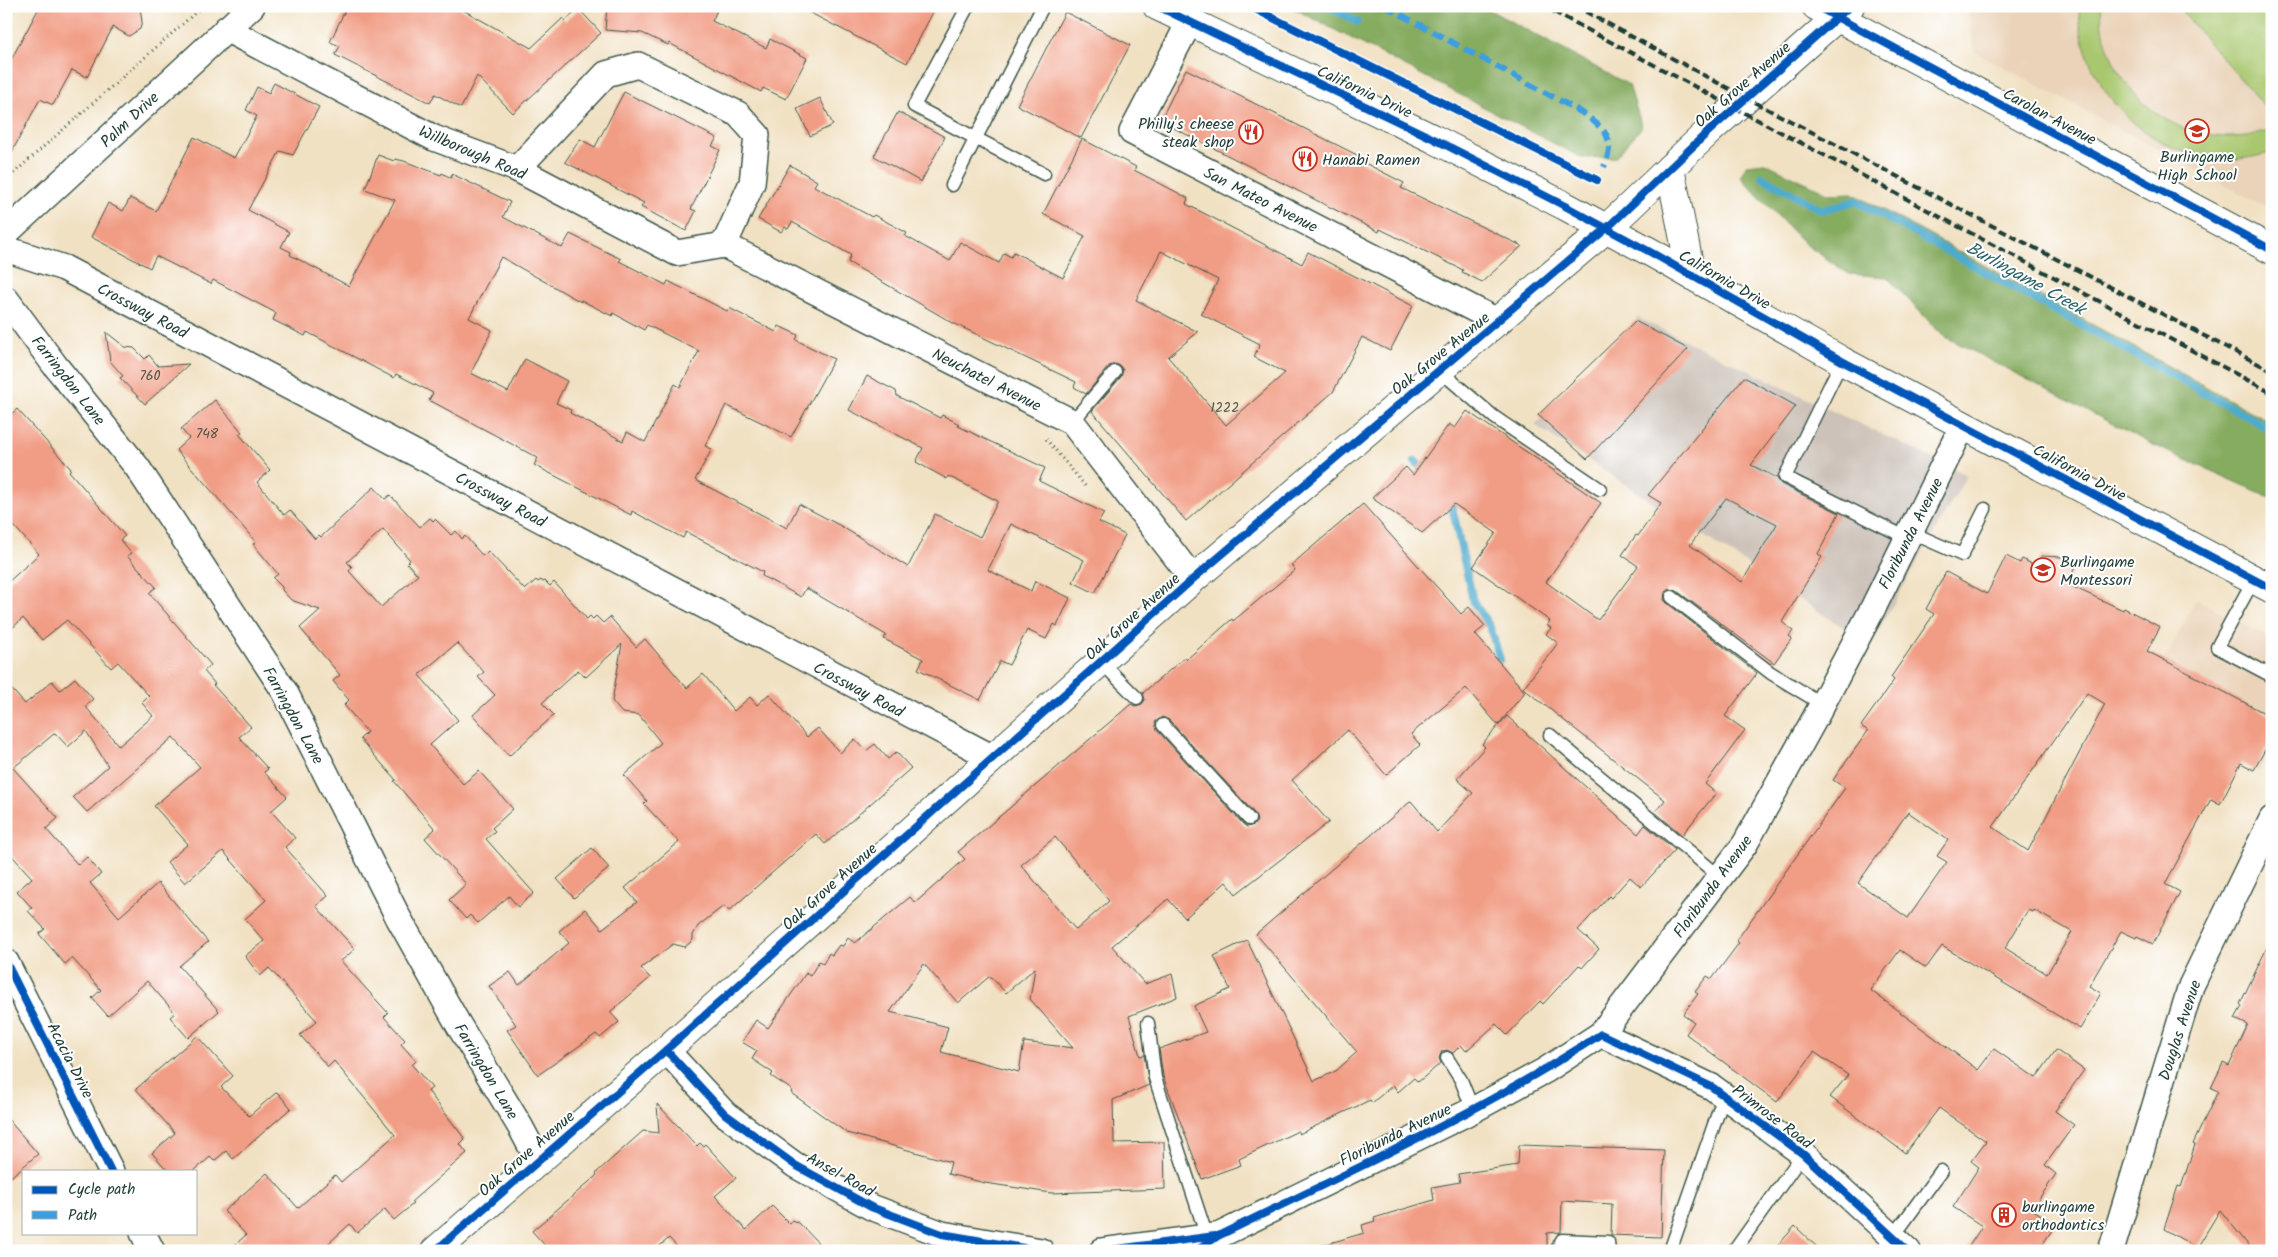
<svg xmlns="http://www.w3.org/2000/svg" width="2278" height="1257" viewBox="0 0 2278 1257" font-family="Kalam,sans-serif">
<style>
.built{fill:#ead3b8}
.industrial{fill:#ccc2b9}
.green{fill:#a9c76e;stroke:#648251}
.forest{fill:#86ac61;stroke:#52744a}
.lines{fill:none;stroke-linecap:round;stroke-linejoin:round}
.stream{stroke:#4eabcd;stroke-width:8}
.building{fill:#f19c84;fill-rule:evenodd}
.service-casing{stroke:#3e5649;stroke-width:15}
.minor-casing{stroke:#3e5649;stroke-width:28}
.tertiary-casing{stroke:#3e5649;stroke-width:30}
.secondary-casing{stroke:#3e5649;stroke-width:30}
.path{stroke:#3e5649;stroke-width:3;stroke-dasharray:1 4;stroke-linecap:butt}
.service{stroke:#fff;stroke-width:12}
.minor{stroke:#fff;stroke-width:25}
.tertiary{stroke:#fff;stroke-width:28}
.secondary{stroke:#fff;stroke-width:28}
.rail{stroke:#1f3d34;stroke-width:4;stroke-dasharray:8 4;stroke-linecap:butt}
.quiet{stroke:#3c9ee2;stroke-width:6;stroke-dasharray:12 6;stroke-linecap:butt}
.cycleway-casing{stroke:#fff;stroke-width:11}
.cycleway{stroke:#0057b8;stroke-width:8}
.labels{text-anchor:middle;stroke-width:4;stroke-linejoin:round;paint-order:stroke}
.number-label{font-size:14px;fill:#545548}
.street-label{font-size:16px;fill:#1f3d34;stroke:#fff}
.poi-label{font-size:16px;fill:#1f3d34;stroke:#fff;text-anchor:start}
.water-label{font-size:18px;font-style:italic;fill:#2f646a;stroke:#fff}
</style>
<rect width="100%" height="100%" fill="#fff"/>
<filter id="ink" filterUnits="userSpaceOnUse"><feTurbulence type="fractalNoise" baseFrequency=".02" numOctaves="2"/><feDisplacementMap in="SourceGraphic" scale="10" xChannelSelector="R" yChannelSelector="G"/><feConvolveMatrix kernelMatrix="1 2 1 2 8 2 1 2 1" color-interpolation-filters="sRGB"/></filter>
<filter id="wash" filterUnits="userSpaceOnUse"><feTurbulence type="fractalNoise" baseFrequency=".0096" numOctaves="4" result="noise"/><feDisplacementMap in="SourceGraphic" scale="20" xChannelSelector="R" yChannelSelector="G"/><feGaussianBlur stdDeviation="1.12" result="paint"/><feColorMatrix in="noise" values="0 0 0 0 0 0 0 0 0 0 0 0 0 0 0 0 0 1.4 0 .05"/><feComposite in="paint" operator="in"/></filter>
<g filter="url(#wash)">
<rect width="100%" height="100%" fill="#f1e1c3"/>
<!-- built -->
<g class="built">
<path d="M1967 6H2272V210L1975 52Z"/>
<path d="M2196 599 2272 639V747L2260 771 2140 709Z"/>
</g>
<!-- industrial -->
<path class="industrial" d="M1638 318 1967 475 1870 645 1535 425Z"/>
<!-- green -->
<g class="green">
<path d="M2079 6H2101C2102 94 2186 159 2272 130V152C2176 184 2079 103 2079 6Z"/>
<path d="M2177 6H2272V100L2265 107Z"/>
</g>
<!-- forest -->
<g class="forest">
<path d="M1289 6H1482L1629 85 1642 127 1616 157 1582 158Z"/>
<path d="M1765 163 1830 194 1852 193 2272 423V498L2153 445 1942 335 1887 277 1849 274 1805 244 1741 178 1746 165Z"/>
</g>
<g class="lines">
<!-- stream -->
<g class="stream">
<path d="M1328 6 1357 22"/>
<path d="M1762 177 1822 210 1856 201 2272 430"/>
<path d="M1415 461 1426 473"/>
<path d="M1450 498 1473 601 1490 627 1500 659"/>
</g>
</g>
<g id="blocks">
<!-- building -->
<g class="building">
<path d="M40 6H140L142 22 140 29 129 36 113 27 87 77 72 70 53 105 40 99 6 163V69Z"/>
<path d="M347 6H456L531 48 563 18 565 21 579 9 601 33 513 113 477 76 461 108 435 94 430 103 335 55 340 46 330 42Z"/>
<path d="M607 6H719L712 21 766 48 770 39 807 58 786 99 763 88 761 92 669 43 668 45 642 33 605 30Z"/>
<path d="M797 6H936L907 63Z"/>
<path d="M1065 12 1130 45 1081 138 1017 105Z"/>
<path d="M1186 69 1357 155 1355 158 1404 183 1401 188 1522 246 1482 282 1462 272 1463 270 1380 229 1379 232 1160 121Z"/>
<path d="M274 83 319 107 293 155 280 151 248 210 289 232 281 247 291 252 290 255 349 286 395 200 365 189 378 155 394 161 395 159 404 161 441 175 442 173 451 178 452 174 510 202 503 217 562 248 570 234 621 259 619 261 666 285 668 281 727 311 729 308 776 332 779 326 798 335 796 340 834 359 791 437 726 405 705 446 712 449 695 480 787 528 799 504 839 525 908 567 935 514 980 537 998 501 948 476 947 479 916 462 923 448 849 410 867 376 896 391 897 396 940 418 942 415 959 424 958 426 1045 468 1039 481 1104 513 1099 522 1125 535 1095 593 1073 582 1084 560 1011 524 988 570 1031 591 1035 581 1070 598 1057 626 1054 624 1046 639 1027 630 1009 665 1000 661 980 700 918 669 923 659 884 639 886 635 806 588 801 597 762 576 763 572 686 532 683 538 632 511 631 515 534 465 538 458 429 400 433 393 396 374 394 378 307 332 305 336 273 320 276 313 213 280 211 284 156 256 150 268 91 237 108 203 123 211 130 198 156 211 194 137 234 158 257 116 246 110 257 87 269 93ZM501 257 581 302V300L612 316 613 313 644 330 647 325 699 351 680 387 675 384 645 442 627 432 623 441 570 413 571 410 556 403 567 381 525 359 508 392 471 373 492 330 469 318Z"/>
<path d="M624 92 717 138 712 146 720 150 691 209 696 211 686 231 641 207 644 203 565 162 580 139 595 147Z"/>
<path d="M820 98 833 125 810 136 797 109Z"/>
<path d="M898 112 945 137 921 182 874 156Z"/>
<path d="M1082 139 1136 167 1134 170 1188 198 1186 204 1302 264 1308 252 1413 306 1390 351 1362 337 1333 392 1186 521 1092 411 1121 377 1123 370 1120 366 1116 364 1109 366 1086 394 1074 387 1076 382 953 323 848 262 851 255 792 222 788 229 785 227 781 232 758 219 790 165 817 181 814 186 872 217 874 215 907 233 905 236 950 261 960 242 999 263 1004 253 1011 257 1014 252 1063 278 1085 236 1043 214ZM1161 251 1218 280 1201 314 1260 344 1254 357 1285 373 1226 425 1168 357 1198 332 1136 300Z"/>
<path d="M1635 321 1688 349 1587 459 1538 415Z"/>
<path d="M106 332 125 347 134 348 145 359 149 355 158 366 189 364 145 404 120 378 123 376 110 361Z"/>
<path d="M1744 377 1796 406 1751 465 1777 478 1781 484 1839 513 1818 554 1822 557 1782 622 1793 631 1789 636 1792 638 1774 663 1677 591 1669 589 1665 592 1664 600 1667 603 1757 673 1725 716 1745 730 1705 784 1716 793 1682 835 1655 812 1665 800 1523 688 1558 643 1546 634 1551 628 1547 625 1550 621 1473 567 1496 533 1454 504 1422 533 1372 498 1406 467 1413 475 1449 424 1455 428 1467 411 1601 503 1546 582 1598 620 1638 566 1622 555 1636 535 1638 536 1661 503 1648 495ZM1726 498 1777 524 1742 582 1690 545Z"/>
<path d="M215 400 242 432 239 434 270 470 257 482 284 515 290 510 315 539 319 535 321 537 374 487 385 499 390 495 420 527 430 518 433 521 435 519 451 535 456 531 462 539 465 536 481 554 484 555 488 551 525 590 536 580 538 582 541 580 543 582 545 581 550 586 554 582 587 619 590 616 593 619 596 616 603 623 610 617 636 647 645 639 687 688 703 674 734 711 750 697 757 705 769 694 807 737 818 728 840 753 855 739 866 751 875 744 888 759 896 752 911 768 825 844 816 834 729 911 724 906 717 911 698 926 693 935V940L685 947 673 944 641 968 650 978 610 1012 619 1022 600 1038 596 1034 538 1075 507 1030 516 1025 489 986 510 972 519 985 569 943 559 931 585 909 602 929 637 902 625 888 679 842 644 804 647 801 624 775 661 743 639 715 622 713 612 701 622 644 586 677 578 670 542 703 554 715 509 756 473 715 495 695 478 677 484 672 457 643 419 675 458 720 430 745 463 784 479 771 513 809 492 828 495 831 486 839 534 893 518 907 509 896 478 923 470 915 466 919 449 900 466 884 425 838 435 829 394 781 396 780 360 739 367 732 344 705 349 700 333 681 340 675 300 628 320 610 291 600 282 590V587L273 578 278 574 253 544 256 542 176 450 189 438 181 429ZM383 529 410 560 407 563 418 575 381 607 349 571 352 567 347 562Z"/>
<path d="M17 409 71 469 69 471 125 536 120 540 131 553 127 556 156 587 149 593 211 665 204 671 215 684 213 685 251 727 239 737 268 769 264 772 287 797 271 811 295 838 285 847 328 896 316 906 355 949 341 961 388 1013 384 1017 405 1040 401 1044 416 1061 412 1065 432 1088 428 1091 465 1139 460 1144 467 1153 411 1202 413 1204 394 1220 385 1209 357 1233 350 1224 320 1251H228L246 1235 224 1211 267 1173 298 1208 335 1175 341 1182 395 1135 334 1061 328 1067 300 1035 317 1021 269 968 260 976 245 956 264 941 245 919 266 900 223 851 185 883 167 862 188 844 154 806 200 767 173 737 87 812 73 797 108 766 86 731 68 747 55 733 13 768 58 818 46 829 78 865 87 857 101 874 90 883 119 917 158 883 208 942 179 966 219 1011 188 1038 170 1017 175 1013 147 981 108 1016 92 998 101 990 72 958 65 964 39 934 45 929 28 911 32 908 17 891 32 878 6 849V683L25 704 52 681 60 690 75 678 93 699 85 706 119 746 153 716 142 703 149 696 118 662 111 668 67 620 42 640 23 618 6 634V584L39 554 6 517V419Z"/>
<path d="M1363 504 1461 614 1469 607 1485 626 1475 634 1525 692 1498 725 1466 688 1411 734 1420 745 1386 775 1348 730 1292 780 1329 822 1236 894 1226 882 1185 918 1168 899 1112 946 1145 984 1172 974 1177 997 1129 1016 1140 1056 1144 1055 1149 1085 1113 1100 1114 1143 1164 1142 1165 1189 1051 1193 985 1183 948 1174 951 1162 847 1133 791 1093 792 1090 771 1076 773 1073 752 1059 757 1051 742 1042 756 1020 768 1028 806 973 810 976 819 961 823 964 829 953 832 955 839 945 843 946 848 938 855 943 910 897 915 903 965 859 958 852 1131 704 1135 706 1142 704 1145 700 1143 693 1185 657 1187 659 1232 619 1233 621 1295 570 1291 565ZM1162 717 1169 720 1255 814 1257 821 1254 825 1247 827 1243 824 1157 730 1155 722ZM1055 837 1109 901 1076 930 1021 865ZM924 964 958 1003 990 976 1006 993 1035 968 1030 999 1073 1048 1024 1042 1019 1072 941 1052 948 1027 890 1012Z"/>
<path d="M2006 556 2020 563 2022 559 2036 566 2041 556 2062 557 2077 564 2067 584 2123 610 2124 608 2160 627 2147 651 2272 717V737L2254 770 2241 763 2220 804 2211 799 2165 884 2180 892 2153 944 2137 936 2136 938 2121 931 2089 986 2101 993 2080 1029 1942 946 1926 968 1900 950 1870 990 1978 1070 1994 1049 2036 1078 2056 1050 2084 1070 2055 1111 2074 1125 2045 1165 2056 1174 2032 1209 2056 1224 2038 1251H1966L1982 1226 1953 1207 1979 1167 1971 1161 1986 1141 1939 1108 1905 1153 1830 1097 1848 1075 1814 1052 1777 1102 1686 1034 1694 1022 1683 1014 1698 994 1695 992 1707 976 1712 979 1739 943 1736 941 1845 788 1833 780 1868 731 1861 726 1894 680 1891 677 1934 614 1926 609 1946 572 1987 594ZM2087 693 2105 704 2028 851 1993 827ZM1908 812 1948 840 1937 856 1947 862 1908 918 1858 883ZM2028 910 2033 912 2034 910 2072 932 2047 974 2005 948Z"/>
<path d="M1507 716 1638 834 1645 825 1675 850 1641 887 1630 877 1611 898 1609 896 1578 930 1599 949 1582 968 1579 965 1543 1004 1540 1001 1507 1035 1496 1024 1466 1051 1461 1045 1453 1053 1447 1050 1442 1051 1439 1058 1441 1063 1418 1082 1414 1078 1398 1092 1393 1085 1372 1103 1370 1100 1299 1134 1298 1131 1239 1159 1241 1165 1202 1179 1163 1076 1159 1049 1206 1032 1194 1006 1230 989 1214 956 1247 940 1314 1081 1336 1071 1357 1052 1256 934 1411 801 1437 832 1473 793 1457 779 1485 747 1482 744Z"/>
<path d="M592 848 609 868 574 898 557 879Z"/>
<path d="M2272 937V1251H2253L2220 1210 2197 1248 2164 1229 2178 1186 2181 1187 2195 1145 2193 1144 2218 1091 2211 1088 2223 1063 2229 1066 2248 1025 2235 1019 2242 1006 2240 1004Z"/>
<path d="M197 1036 233 1076 221 1087 249 1116 277 1092 291 1108 233 1159 226 1151 214 1161 210 1157 194 1171H168L152 1153 175 1133 136 1089Z"/>
<path d="M657 1104 697 1146 700 1143 703 1146 705 1144 736 1178 715 1196 746 1230 772 1206 790 1224 793 1220 796 1223 798 1222 826 1251H681L669 1238 654 1251H550L532 1231 596 1176 597 1172 643 1131 659 1133Z"/>
<path d="M6 1117 38 1154 6 1181Z"/>
<path d="M1519 1145 1664 1150 1661 1237 1611 1235 1612 1204 1562 1201 1561 1232 1547 1233V1251H1324L1323 1245 1364 1233 1362 1225 1375 1221 1374 1218 1434 1200 1432 1187 1460 1182 1458 1174 1518 1165Z"/>
<path d="M1795 1226 1821 1251H1773Z"/>
</g>
</g>
</g>
<g filter="url(#ink)">
<use href="#blocks" fill-opacity="0" stroke="#3e5649" stroke-width="1"/>
<g class="lines">
<!-- service casing -->
<g class="service-casing">
<g id="service">
<path d="M968 6 914 106 1044 174"/>
<path d="M952 185 1043 6"/>
<path d="M1842 361 1785 477 1907 538"/>
<path d="M1439 370 1494 417 1600 489"/>
<path d="M1072 422 1115 372"/>
<path d="M1910 532 1962 555 1985 509"/>
<path d="M2254 579 2217 647 2272 676"/>
<path d="M1672 597 1771 673 1822 704"/>
<path d="M1101 662 1137 698"/>
<path d="M1163 725 1249 819"/>
<path d="M1550 735 1720 877"/>
<path d="M1148 1023 1155 1078 1207 1237"/>
<path d="M1447 1058 1461 1080 1473 1110"/>
<path d="M1893 1237 1941 1171"/>
<path d="M1556 1251 1562 1240 1608 1242 1609 1251"/>
<path d="M1670 1251 1724 1096"/>
<path d="M1734 1251 1803 1154"/>
</g>
</g>
<!-- minor casing -->
<g class="minor-casing">
<g id="minor">
<path d="M1189 23 1132 132 1499 322"/>
<path d="M226 29 434 138 517 169 677 253 724 245"/>
<path d="M517 169 606 74 638 65 738 114 757 135 752 183 724 245"/>
<path d="M6 233 252 6"/>
<path d="M724 245 1072 422 1193 579"/>
<path d="M6 249 64 268 993 758"/>
<path d="M6 299 54 364 137 467 285 692 398 917 458 1024 521 1128 538 1160"/>
<path d="M6 962 111 1171"/>
<path d="M1601 1034 1712 1087 1803 1154 1908 1251"/>
<path d="M666 1050 725 1114 795 1165 871 1207 942 1234 1041 1251"/>
<path d="M143 1233 152 1251"/>
<path d="M1102 1251 1215 1236"/>
<path d="M1196 1251 1218 1236 1473 1110 1546 1070 1601 1034 1745 844 1815 718 1874 606 1963 425"/>
<path d="M2111 1251 2191 986 2272 819"/>
</g>
</g>
<!-- tertiary casing -->
<g class="tertiary-casing">
<g id="tertiary">
<path d="M1816 6 2272 250"/>
<path d="M435 1251 666 1050 1193 579 1607 228 1709 131 1850 6"/>
</g>
</g>
<!-- secondary casing -->
<g class="secondary-casing">
<g id="secondary">
<path d="M1157 6 1434 139 1565 206 1652 253 1842 361 2272 589"/>
<path d="M1670 168 1691 275"/>
</g>
</g>
<!-- path -->
<g class="path">
<path d="M6 180 203 6"/>
<path d="M1046 439 1087 488"/>
</g>
<!-- service -->
<use href="#service" class="service"/>
<!-- minor -->
<use href="#minor" class="minor"/>
<!-- tertiary -->
<use href="#tertiary" class="tertiary"/>
<!-- secondary -->
<use href="#secondary" class="secondary"/>
<!-- rail -->
<g class="rail">
<path d="M1543 6 2272 393"/>
<path d="M1575 6 1748 99 2272 371"/>
</g>
<!-- quiet -->
<path class="quiet" d="M1385 6 1581 112C1604 129 1617 136 1604 167"/>
<!-- cycleway casing -->
<g class="cycleway-casing">
<g id="cycleway">
<path d="M1157 6 1434 139 1565 206 1652 253 1842 361 2272 589"/>
<path d="M1249 6 1597 180"/>
<path d="M1816 6 2272 250"/>
<path d="M6 962 111 1171"/>
<path d="M666 1050 725 1114 795 1165 871 1207 942 1234 1041 1251"/>
<path d="M435 1251 666 1050 1193 579 1607 228 1709 131 1850 6"/>
<path d="M1102 1251 1215 1236"/>
<path d="M1196 1251 1218 1236C1348 1172 1480 1113 1601 1034L1712 1087 1803 1154 1908 1251"/>
</g>
</g>
<!-- cycleway -->
<use href="#cycleway" class="cycleway"/>
</g>
</g>
<!-- icons -->
<defs>
<g id="school-ring" transform="scale(1.25)"><circle r="9.5" fill="#fff" stroke="#c8321e" stroke-width="1.5"/><path d="M0-5L7-2L0 1L-7-2ZM-4 1L0 2.5L4 1V4Q0 6-4 4Z" fill="#c8321e"/></g>
<g id="restaurant-ring" transform="scale(1.25)"><circle r="9.5" fill="#fff" stroke="#c8321e" stroke-width="1.5"/><path d="M-5-6h1v4h1v-4h1v4h1v-4h1v5L-1.5 .5V6h-2V.5L-5-1ZM5-6V6H3V1.5H1.5Q1.5-4 5-6Z" fill="#c8321e"/></g>
<g id="building-ring" transform="scale(1.25)"><circle r="9.5" fill="#fff" stroke="#c8321e" stroke-width="1.5"/><path d="M-4-6H4V6H1V3H-1V6H-4ZM-2.5-4.3h1.7v1.8h-1.7ZM.8-4.3h1.7v1.8H.8ZM-2.5-1h1.7V.8h-1.7ZM.8-1h1.7V.8H.8Z" fill="#c8321e"/></g>
</defs>
<g fill-rule="evenodd">
<use href="#school-ring" x="2197" y="131"/>
<use href="#restaurant-ring" x="1251" y="132"/>
<use href="#restaurant-ring" x="1305" y="159"/>
<use href="#school-ring" x="2043" y="570"/>
<use href="#building-ring" x="2004" y="1215"/>
</g>
<g class="labels">
<!-- number labels -->
<g class="number-label">
<text x="150" y="380">760</text>
<text x="1225" y="412">1222</text>
<text x="207" y="438">748</text>
</g>
<!-- street labels -->
<g class="street-label">
<text transform="translate(1742 84) rotate(-41)" y="6">Oak Grove Avenue</text>
<text transform="translate(1365 91) rotate(25)" y="6">California Drive</text>
<text transform="translate(2050 116) rotate(28)" y="6">Carolan Avenue</text>
<text transform="translate(129 119) rotate(-43)" y="6">Palm Drive</text>
<text transform="translate(473 152) rotate(23)" y="6">Willborough Road</text>
<text transform="translate(1261 199) rotate(27)" y="6">San Mateo Avenue</text>
<text transform="translate(1725 279) rotate(30)" y="6">California Drive</text>
<text transform="translate(143 310) rotate(28)" y="6">Crossway Road</text>
<text transform="translate(1440 353) rotate(-39)" y="6">Oak Grove Avenue</text>
<text transform="translate(987 379) rotate(27)" y="6">Neuchatel Avenue</text>
<text transform="translate(69 380) rotate(52)" y="6">Farringdon Lane</text>
<text transform="translate(2080 472) rotate(28)" y="6">California Drive</text>
<text transform="translate(501 499) rotate(28)" y="6">Crossway Road</text>
<text transform="translate(1910 533) rotate(-63)" y="6">Floribunda Avenue</text>
<text transform="translate(1132 616) rotate(-42)" y="6">Oak Grove Avenue</text>
<text transform="translate(859 689) rotate(28)" y="6">Crossway Road</text>
<text transform="translate(294 715) rotate(61)" y="6">Farringdon Lane</text>
<text transform="translate(829 886) rotate(-42)" y="6">Oak Grove Avenue</text>
<text transform="translate(1712 886) rotate(-54)" y="6">Floribunda Avenue</text>
<text transform="translate(2179 1030) rotate(-72)" y="6">Douglas Avenue</text>
<text transform="translate(71 1060) rotate(63)" y="6">Acacia Drive</text>
<text transform="translate(487 1071) rotate(59)" y="6">Farringdon Lane</text>
<text transform="translate(1773 1116) rotate(37)" y="6">Primrose Road</text>
<text transform="translate(1395 1134) rotate(-26)" y="6">Floribunda Avenue</text>
<text transform="translate(526 1153) rotate(-41)" y="6">Oak Grove Avenue</text>
<text transform="translate(841 1174) rotate(29)" y="6">Ansel Road</text>
</g>
<!-- poi labels -->
<g class="poi-label">
<text x="1234" y="129" text-anchor="end">Philly's cheese<tspan x="1234" dy="18">steak shop</tspan></text>
<text x="2197" y="162" text-anchor="middle">Burlingame<tspan x="2197" dy="18">High School</tspan></text>
<text x="1322" y="165">Hanabi Ramen</text>
<text x="2060" y="567">Burlingame<tspan x="2060" dy="18">Montessori</tspan></text>
<text x="2022" y="1212">burlingame<tspan x="2022" dy="18">orthodontics</tspan></text>
</g>
<!-- water labels -->
<g class="water-label">
<text transform="translate(2026 278) rotate(29)" y="6">Burlingame Creek</text>
</g>
</g>
<!-- margin -->
<rect width="2278" height="1257" fill="none" stroke="#fff" stroke-width="25"/>
<!-- legend -->
<rect x="22" y="1170" width="175" height="65" fill="#ffffff" stroke="#a5b1ae"/>
<rect x="32" y="1186" width="25" height="8" fill="#0057b8" stroke="#a5b1ae"/>
<text x="68" y="1194" font-size="15" fill="#1f3d34">Cycle path</text>
<rect x="32" y="1211" width="25" height="8" fill="#3c9ee2" stroke="#a5b1ae"/>
<text x="68" y="1220" font-size="15" fill="#1f3d34">Path</text>
</svg>
